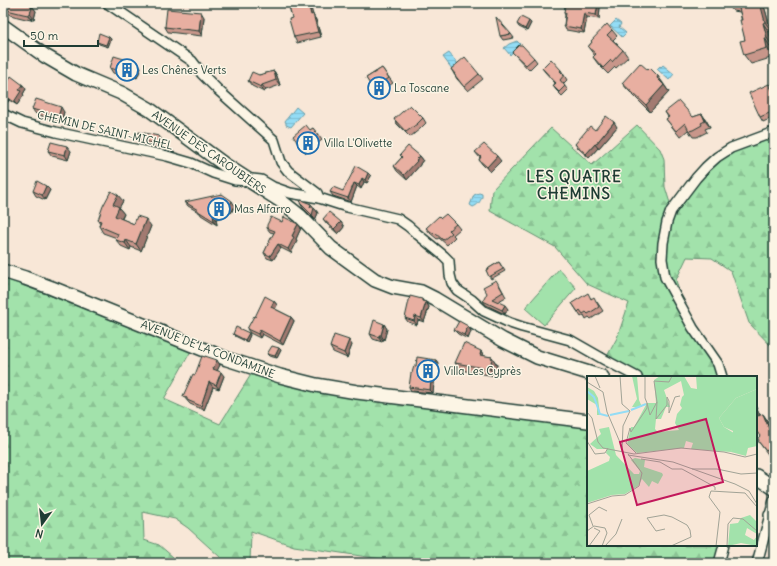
<svg xmlns="http://www.w3.org/2000/svg" width="777" height="566" viewBox="0 0 777 566" font-family="Delius,sans-serif">
<style>
.forest{fill:url(#forest-firs);stroke:#609070}
.pitch{fill:#a2e2ab;stroke:#609070}
.water{fill:url(#water-rules);stroke:#659ca8}
.lines{fill:none;stroke-linecap:round;stroke-linejoin:round}
.street-casing{stroke:#1f3d34;stroke-width:12}
.secondary-casing{stroke:#1f3d34;stroke-width:16}
.street{stroke:#fcf5e5;stroke-width:9}
.secondary{stroke:#fcf5e5;stroke-width:13}
.wall{fill:#c8968a;stroke:#1f3d34}
.shaded-wall{fill:#a27a71;stroke:#1f3d34}
.building{fill:#e8afa1;stroke:#1f3d34}
.labels{text-anchor:middle;stroke-width:3;stroke-linejoin:round;paint-order:stroke}
.poi-label{font-size:11px;fill:#1f3d34;stroke:#fcf5e5;text-anchor:start}
.street-label{font-size:11px;fill:#1f3d34;stroke:#fcf5e5}
.district-label{font-size:15px;font-weight:bold;letter-spacing:1px;fill:#1f3d34;stroke:#fcf5e5}
.inset-river{fill:none;stroke:#93dcf5;stroke-width:2}
.inset-road{fill:none;stroke:#a1a396;stroke-width:1}
.view{fill:#c2185b;fill-opacity:0.15;stroke:#c2185b;stroke-width:2}
.inset-edge{fill:none;stroke:#1f3d34;stroke-width:2}
</style>
<defs>
<pattern id="forest-firs" width="22" height="20" patternUnits="userSpaceOnUse"><rect width="22" height="20" fill="#a2e2ab"/><path d="M5 1l3.5 6h-7zM16 11l3.5 6h-7z" fill="#8bc394"/></pattern>
<pattern id="water-rules" width="6" height="5" patternUnits="userSpaceOnUse"><rect width="6" height="5" fill="#93dcf5"/><path d="M0 2.5h6" fill="none" stroke="#7ebed3"/></pattern>
</defs>
<rect width="100%" height="100%" fill="#f8e7d7"/>
<filter id="ink" filterUnits="userSpaceOnUse"><feTurbulence type="fractalNoise" baseFrequency=".025" numOctaves="2"/><feDisplacementMap in="SourceGraphic" scale="8" xChannelSelector="R" yChannelSelector="G"/><feConvolveMatrix kernelMatrix="1 2 1 2 8 2 1 2 1" color-interpolation-filters="sRGB"/></filter>
<g filter="url(#ink)">
<!-- forest -->
<g class="forest">
<path d="M637 125 660 149 664 159 665 187 669 200 675 212 701 178 724 155 774 134V349L749 323 731 271 712 258 687 257 676 280 689 330 714 365 717 377H637L605 360 617 338 629 303 587 284 555 247 490 211 492 190 551 128 592 165Z"/>
<path d="M3 278 192 349 164 399 220 424 252 373 336 395 588 428V545H721L716 563H408L294 546 251 531 250 563H225L220 557 188 528 175 519 143 512 144 540 159 545 180 563H3Z"/>
</g>
<!-- pitch -->
<path class="pitch" d="M559 269 576 288 544 325 525 308Z"/>
<!-- water -->
<g class="water">
<path d="M616 20 621 24 619 27 626 33 622 37 610 26Z"/>
<path d="M517 41 520 44 510 55 504 48 509 44Z"/>
<path d="M449 53 458 64 452 69 443 57Z"/>
<path d="M663 65 674 74 669 80 657 69 660 66 661 67Z"/>
<path d="M296 107 303 113 291 127 286 125V123L285 121Z"/>
<path d="M479 193 482 194V197C480 202 478 205 473 207L470 205 474 195Z"/>
</g>
<g class="lines">
<!-- street casing -->
<g class="street-casing">
<g id="street">
<path d="M107 3 192 61 202 74 218 90 274 140 281 162 288 171 317 193 319 198 347 207 398 219 408 226 416 233 444 256 449 261 450 275 452 283 457 290 472 300 484 311 510 323 522 327 570 340 605 360 637 377"/>
<path d="M3 114 22 123 56 132 167 156 191 163 213 173 235 180 248 181 252 179 261 180 273 187 290 193 319 198"/>
<path d="M722 377 718 364 693 328 665 277 662 259 663 243 667 222 671 211 696 178 706 167 717 157 731 148 774 132"/>
<path d="M769 515 773 520 774 527"/>
<path d="M719 563 724 545"/>
<path d="M757 563 774 500"/>
</g>
</g>
<!-- secondary casing -->
<g class="secondary-casing">
<g id="secondary">
<path d="M3 26 45 56 76 74 121 93 149 109 225 165 281 201 300 216 331 248 375 280 393 287 421 292 435 299 503 340 537 357 602 377"/>
<path d="M3 271 25 278 52 288 227 359 280 376 316 385 357 392 588 421"/>
<path d="M756 476 774 488"/>
</g>
</g>
<!-- street -->
<use href="#street" class="street"/>
<!-- secondary -->
<use href="#secondary" class="secondary"/>
</g>
<!-- wall -->
<g class="wall">
<path d="M727 3H761L765 9 771 31 769 32 773 47 771 48 774 57 751 64 744 55 745 40 740 12 733 11Z"/>
<path d="M32 6 36 11 34 19H32L31 20 26 19 10 15 7 10Z"/>
<path d="M568 6 600 7 599 19 587 17 584 33 566 30 564 26 565 15 564 13Z"/>
<path d="M313 15 316 20 321 37 297 43 294 37 292 18Z"/>
<path d="M204 17 202 36 168 32 165 27Z"/>
<path d="M531 23 527 31 519 27 517 24Z"/>
<path d="M612 30 617 36 613 40 623 50 628 57 616 68 615 67 608 74 598 64 593 57 595 56 588 47 592 42 591 41Z"/>
<path d="M511 34 514 38 503 40 500 36Z"/>
<path d="M111 39 108 47 99 44 97 42Z"/>
<path d="M512 52 534 58 537 62 529 70 516 56Z"/>
<path d="M110 68H141L137 78 131 76 130 78 113 73Z"/>
<path d="M382 68 393 83 377 94 366 78Z"/>
<path d="M542 68 561 70 567 80 563 84 568 90 562 96 556 90 553 86 555 83 545 72Z"/>
<path d="M451 69 479 74 483 79 468 91 457 79Z"/>
<path d="M274 71 277 76 280 85 266 90 264 92 252 86 248 81 259 75Z"/>
<path d="M3 79 8 82 26 89 23 94 24 95 17 105 9 100 7 103 3 100Z"/>
<path d="M622 83H663L669 92 650 112 627 89Z"/>
<path d="M773 89 774 92V117L763 122 760 117Z"/>
<path d="M32 109 64 112 61 122 36 114Z"/>
<path d="M665 112 693 117 702 114 706 120 710 127 705 129 707 132 697 137H693L688 130 680 137 666 119 668 117Z"/>
<path d="M423 118 426 123 420 129 410 137 397 124 394 119Z"/>
<path d="M617 127 598 149V148L589 158 578 148 575 144 595 130Z"/>
<path d="M313 128 322 140 306 153 296 141Z"/>
<path d="M137 139 163 141 161 149 141 144Z"/>
<path d="M48 151H71L68 160 52 156Z"/>
<path d="M475 152 501 161 490 172 482 164 479 160 480 158Z"/>
<path d="M400 155 420 156 423 160 420 164V165L407 180 397 171 394 166 402 157Z"/>
<path d="M368 173 371 176 367 183 364 182 361 189 357 186 351 202 333 196 330 192 343 191Z"/>
<path d="M46 186 50 190 45 200 36 196 33 191Z"/>
<path d="M123 201 119 208 124 214 122 219 134 224 151 226 141 251 131 247 130 250 121 246 116 240 117 238 103 233 99 226 100 223 98 220Z"/>
<path d="M185 202 235 206 231 213 228 211 223 217 216 219 217 225 201 215 200 213 188 206Z"/>
<path d="M300 203 311 204 318 213 315 220 303 208Z"/>
<path d="M441 218 456 224 460 229 453 235 455 237 447 245 439 238 437 239 430 233 426 228Z"/>
<path d="M323 219 341 222 344 227 338 234 327 224Z"/>
<path d="M282 222 301 228 296 239 297 241 291 253 281 248 273 260 267 258 264 253 274 233 270 232 267 228Z"/>
<path d="M499 262 505 271 491 279 486 270Z"/>
<path d="M499 284 506 297 497 302 508 309 505 314 486 305 483 301Z"/>
<path d="M591 298 597 302 603 311 591 319 589 317 586 319 584 315 581 317 572 303Z"/>
<path d="M422 299 423 302H426L429 307 424 322 418 320 417 325 408 322 405 318Z"/>
<path d="M274 301 277 305 275 309 291 317 294 321 283 345 262 334 260 338 250 333 247 329 255 317Z"/>
<path d="M384 324 387 329 384 340H383L382 342 373 339 370 334Z"/>
<path d="M468 326 471 331 468 339 458 334 454 330Z"/>
<path d="M233 334 250 335 247 342 235 336Z"/>
<path d="M352 345 347 358 333 352 330 347Z"/>
<path d="M279 348 281 350 277 358 269 356 267 354Z"/>
<path d="M481 351 484 356 492 357 497 365 495 376 460 370 455 363Z"/>
<path d="M436 360 438 363 437 374H435L433 393 411 391 409 387 416 366Z"/>
<path d="M220 365 217 370 224 376 219 389 213 387 204 410 190 404 183 396 195 375Z"/>
<path d="M756 406 760 415 763 414 767 420 771 430 774 428V454L770 457 758 441H759L760 436 756 432Z"/>
</g>
<!-- shaded-wall -->
<g class="shaded-wall">
<path d="M308 3H310L313 15 316 20 321 37 318 32 311 15Z"/>
<path d="M598 3 600 7 599 19 596 15Z"/>
<path d="M758 3H761L765 9 771 31 765 22Z"/>
<path d="M32 6 36 11 34 19 30 14Z"/>
<path d="M201 12 204 17 202 36 199 31Z"/>
<path d="M584 13 587 17 584 33 581 29Z"/>
<path d="M28 14 32 19 31 20 28 15Z"/>
<path d="M529 21 531 23 527 31 525 29Z"/>
<path d="M763 23 769 32 773 47 767 38Z"/>
<path d="M109 37 111 39 108 47 106 45Z"/>
<path d="M765 38 771 48 774 57 767 48Z"/>
<path d="M3 41 5 45 3 52Z"/>
<path d="M137 63 141 68 137 78 134 73Z"/>
<path d="M128 71 131 76 130 78 127 73Z"/>
<path d="M274 71 277 76 280 85 276 80Z"/>
<path d="M658 76 663 83 657 78Z"/>
<path d="M769 84 773 89 774 92V94Z"/>
<path d="M23 85 26 89 23 94 24 95 17 105 14 102 19 90Z"/>
<path d="M262 85 266 90 264 92 261 87Z"/>
<path d="M664 85 669 92 650 112 646 105Z"/>
<path d="M6 96 9 100 7 103 5 99Z"/>
<path d="M61 107 64 112 61 122 58 117Z"/>
<path d="M702 114 706 120 710 127 705 121Z"/>
<path d="M614 122 617 127 598 149 595 145Z"/>
<path d="M159 136 163 141 161 149 157 144Z"/>
<path d="M595 144 598 148 589 158 586 154Z"/>
<path d="M67 146 71 151 68 160 65 155Z"/>
<path d="M420 156 423 160 420 164V165L407 180 404 175Z"/>
<path d="M497 156 501 161 490 172 487 167Z"/>
<path d="M368 173 371 176 367 183 365 180Z"/>
<path d="M362 178 364 182 361 189 359 185Z"/>
<path d="M354 183 357 186 351 202 348 198Z"/>
<path d="M46 186 50 190 45 200 42 195Z"/>
<path d="M118 195 123 201 119 208 124 214 119 223 115 216 113 204Z"/>
<path d="M232 201 235 206 231 213 228 208Z"/>
<path d="M311 204 318 213 315 220 312 215 310 207Z"/>
<path d="M225 206 228 211 223 217 220 213Z"/>
<path d="M213 215 216 219 217 225 214 221Z"/>
<path d="M146 219 151 226 141 251 136 244Z"/>
<path d="M341 222 344 227 338 234 334 229Z"/>
<path d="M298 224 301 228 296 239 297 241 291 253 288 249 292 236Z"/>
<path d="M126 240 131 247 130 250 125 243Z"/>
<path d="M278 244 281 248 273 260 270 256Z"/>
<path d="M274 301 277 305 274 311 271 307Z"/>
<path d="M426 302 429 307 424 322 421 318Z"/>
<path d="M505 305 508 309 505 314 502 310Z"/>
<path d="M415 316 418 320 417 325 414 321Z"/>
<path d="M291 317 294 321 283 345 280 341Z"/>
<path d="M384 324 387 329 384 340 381 335Z"/>
<path d="M468 326 471 331 468 339 464 335Z"/>
<path d="M260 330 262 334 260 338 258 334Z"/>
<path d="M249 333 250 335 247 342 245 340Z"/>
<path d="M379 335 383 340 382 342 379 337Z"/>
<path d="M349 340 352 345 347 358 344 353Z"/>
<path d="M279 348 281 350 277 358 275 356Z"/>
<path d="M481 351 486 359 480 355Z"/>
<path d="M492 357 497 365 495 376 490 369Z"/>
<path d="M217 360 220 365 216 373 213 369Z"/>
<path d="M436 360 438 363 437 374 434 370Z"/>
<path d="M432 371 435 374 433 393 430 390Z"/>
<path d="M221 372 224 376 219 389 216 385Z"/>
<path d="M209 382 213 387 204 410 201 406Z"/>
<path d="M756 406 763 422 758 416 756 410Z"/>
<path d="M763 414 767 420 774 437 770 431Z"/>
</g>
<!-- building -->
<g class="building">
<path d="M8 3H24L32 6 30 14H28V15L23 14 7 10Z"/>
<path d="M288 3H308L311 15 313 14 318 32 294 37 290 23 289 19 292 18Z"/>
<path d="M568 3H583L590 4V3H598L596 15 584 13 581 29 564 26 566 13H564L565 5 568 6Z"/>
<path d="M732 3H760L765 22 763 23 767 38H765L767 48 744 55 740 41 745 40 740 20H742L738 4Z"/>
<path d="M167 9 201 12 199 31 165 27Z"/>
<path d="M496 17 511 34 500 36Z"/>
<path d="M521 17 529 21 525 29 517 24Z"/>
<path d="M607 24 612 30 607 35 623 50 612 62 611 60 603 68 593 57 596 54 588 47 592 42 591 41Z"/>
<path d="M99 33 109 37 106 45 97 42Z"/>
<path d="M519 45H522L534 58 526 65 512 52Z"/>
<path d="M114 56 137 63 134 73 128 71 127 73 110 68Z"/>
<path d="M465 57 479 74 464 87 454 74H455L451 69Z"/>
<path d="M551 59 561 70 560 71 564 75 560 80 565 86 559 92 553 86 556 83 542 68Z"/>
<path d="M640 63 648 70 650 68 658 76 657 78 664 85 646 105 622 83Z"/>
<path d="M382 68 389 78 373 89 366 78Z"/>
<path d="M274 71 276 80 262 85 261 87 248 81 252 72 259 75Z"/>
<path d="M11 76 23 85 19 90 21 91 14 102 6 96 5 99 3 98V79L8 82Z"/>
<path d="M769 84 774 94V111L760 117 749 93Z"/>
<path d="M36 99 61 107 58 117 32 109Z"/>
<path d="M679 101 693 117 702 114 705 121 701 123 702 125 693 130 689 131 685 123 676 131 666 119 669 117 665 112Z"/>
<path d="M410 105 423 118 417 124 406 132 394 119Z"/>
<path d="M606 116 614 122 595 145V144L586 154 575 144 590 126 595 130Z"/>
<path d="M306 125 310 130 313 128 318 135 302 149 293 136Z"/>
<path d="M139 132 159 136 157 144 137 139Z"/>
<path d="M51 142 67 146 65 155 48 151Z"/>
<path d="M484 144 497 156 487 167 479 160 481 157 475 152Z"/>
<path d="M408 146 420 156 416 160 417 161 404 175 394 166 402 157 400 155Z"/>
<path d="M356 166 368 173 365 180 362 178 359 185 354 183 348 198 330 192 333 187 343 191Z"/>
<path d="M37 181 46 186 42 195 33 191Z"/>
<path d="M111 191 118 195 113 204 119 207 115 216 134 224 137 216 146 219 136 244 126 240 125 243 116 240 118 234 99 226 101 221 98 220 103 206Z"/>
<path d="M222 194 232 201 228 208 225 206 220 213 213 215 214 221 198 211V210L185 202Z"/>
<path d="M301 200 311 204 310 207 314 208 312 215 300 203Z"/>
<path d="M329 212 341 222 334 229 323 219Z"/>
<path d="M446 214 456 224 449 230 452 233 443 240 435 233 434 234 426 228 439 216 441 218Z"/>
<path d="M271 217 282 222 284 217 298 224 292 236 294 237 288 249 278 244 270 256 264 253 271 238 275 231 267 228V225Z"/>
<path d="M499 262 503 269 489 277 486 270Z"/>
<path d="M496 280 503 292 492 299 505 305 502 310 483 301 487 293 483 287Z"/>
<path d="M588 293 591 299 594 297 599 307 588 314 586 312 583 314 580 310 578 312 572 303Z"/>
<path d="M265 296 274 301 271 307 291 317 280 341 260 330 258 334 247 329 254 316 255 317Z"/>
<path d="M410 296 422 299V301L426 302 421 318 415 316 414 321 405 318Z"/>
<path d="M374 320 384 324 381 335H379V337L370 334Z"/>
<path d="M459 321 468 326 464 335 454 330Z"/>
<path d="M236 327 249 333 245 340 233 334Z"/>
<path d="M334 335 349 340 344 353 330 347Z"/>
<path d="M464 343 481 351 480 355 492 357 490 369 455 363Z"/>
<path d="M272 346 279 348 275 356 267 354Z"/>
<path d="M202 356 205 357V356L217 360 213 369 221 372 216 385 209 382 201 406 187 400V398L183 396 193 374 195 375Z"/>
<path d="M417 357 436 360 434 370 432 371 430 390 409 387 411 373H412L414 366H416Z"/>
<path d="M756 410 758 416 763 414 770 431 774 428V444L766 451 758 441H759L758 438 760 436 756 431Z"/>
</g>
</g>
<!-- icons -->
<defs>
<g id="building-ring" transform="scale(1.15)"><circle r="9.5" fill="#fcf5e5" stroke="#1f6fb2" stroke-width="1.5"/><path d="M-4-6H4V6H1V3H-1V6H-4ZM-2.5-4.3h1.7v1.8h-1.7ZM.8-4.3h1.7v1.8H.8ZM-2.5-1h1.7V.8h-1.7ZM.8-1h1.7V.8H.8Z" fill="#1f6fb2"/></g>
</defs>
<g fill-rule="evenodd">
<use href="#building-ring" x="127" y="70"/>
<use href="#building-ring" x="379" y="88"/>
<use href="#building-ring" x="308" y="143"/>
<use href="#building-ring" x="219" y="209"/>
<use href="#building-ring" x="428" y="371"/>
</g>
<g class="labels">
<!-- poi labels -->
<g class="poi-label">
<text x="142" y="74">Les Chênes Verts</text>
<text x="394" y="92">La Toscane</text>
<text x="324" y="147">Villa L'Olivette</text>
<text x="234" y="213">Mas Alfarro</text>
<text x="444" y="375">Villa Les Cyprès</text>
</g>
<!-- street labels -->
<g class="street-label">
<text transform="translate(105 130) rotate(13)" y="4">CHEMIN DE SAINT-MICHEL</text>
<text transform="translate(209 152) rotate(35)" y="4">AVENUE DES CAROUBIERS</text>
<text transform="translate(208 349) rotate(21)" y="4">AVENUE DE LA CONDAMINE</text>
</g>
<!-- district labels -->
<g class="district-label">
<text x="574" y="182">LES QUATRE<tspan x="574" dy="17">CHEMINS</tspan></text>
</g>
</g>
<!-- overview -->
<g transform="translate(587 376)">
<rect width="170" height="170" fill="#f8e7d7"/>
<path d="M170 13V70L161 72 159 80 144 76 146 55 137 51 132 42 149 22ZM163 139 170 146V158L160 152 158 159 167 164 170 160V170L154 167 141 170 143 148 151 147 154 142Z" fill="#a2e2ab"/>
<path d="M45 0H50L52 24 55 31H45L50 23ZM73 0H97L104 12 110 13 109 0H170V13L149 22 132 42 137 51 150 59 144 76 104 73 106 67 99 65 97 72 50 77 40 68 44 51H47L60 27H69L67 4ZM94 5 97 19 95 21 93 29 95 32 90 38 88 47 92 54 71 56 68 53 69 43H74L79 31H83L77 14ZM0 11 7 15 11 22 13 39H10V29L0 23ZM22 51 29 79 47 98H52L53 95 44 84 48 82 58 84 57 91 75 97 76 99 71 108 65 105 62 111 55 103 51 110 38 118 25 119 0 127V95L22 85 23 81 19 77 20 73H10L3 68 14 58 12 53Z" fill="#a2e2ab" fill-rule="evenodd"/>
<path class="inset-river" d="M0 15 7 21 13 38 21 40M44 34 59 28M23 39 42 35"/>
<path class="inset-road" d="M8 0 13 12M33 0 35 28 43 35 36 50 35 75M58 0V22L60 27M0 6 16 16 20 36 35 71M70 26 69 43 80 29V21L82 25V37L88 21 93 20M70 26 67 5 82 6 85 0M0 36 5 42 11 66 16 72 47 78 94 72 137 76 158 81 170 78M0 65 8 78 18 77 21 72M49 77 39 67 43 52 44 56 60 32V27L63 39 70 26M41 79 86 86 148 108 162 115 170 128M54 83 73 86 85 93H95L128 111V114M105 93H130L154 98 170 97M0 128 25 120 38 119 52 110 55 97 41 78M6 150 2 139 12 131 20 135M78 153 69 155 60 142 77 139 85 141 100 149 103 154 104 161 84 170M0 155 7 150 18 152 20 157 15 170M2 170 13 155 7 152M18 170 29 158 35 143M129 170 133 136 122 121 124 115 158 117 170 131M140 170 141 148 146 142 156 143 170 155"/>
<path class="view" d="M119 43 136 106 50 129 33 66Z"/>
<rect width="170" height="170" class="inset-edge"/>
</g>
<!-- margin -->
<rect width="777" height="566" fill="none" stroke="#fcf5e5" stroke-width="16"/>
<rect x="8" y="8" width="761" height="550" fill="none" stroke="#1f3d34" stroke-width="1.5" filter="url(#ink)"/>
<!-- north arrow -->
<g transform="translate(42 524) rotate(195)" stroke="#fcf5e5" stroke-width="3" paint-order="stroke">
<path d="M0-3L7 15L0 10L-7 15Z" fill="#1f3d34"/>
<text y="-6" font-size="11" font-weight="bold" text-anchor="middle" fill="#1f3d34">N</text>
</g>
<!-- scale -->
<path d="M24 40v6h74v-6" fill="none" stroke="#1f3d34" stroke-width="2"/>
<text x="30" y="40" font-size="12" fill="#1f3d34" stroke="#fcf5e5" stroke-width="3" paint-order="stroke">50 m</text>
</svg>
